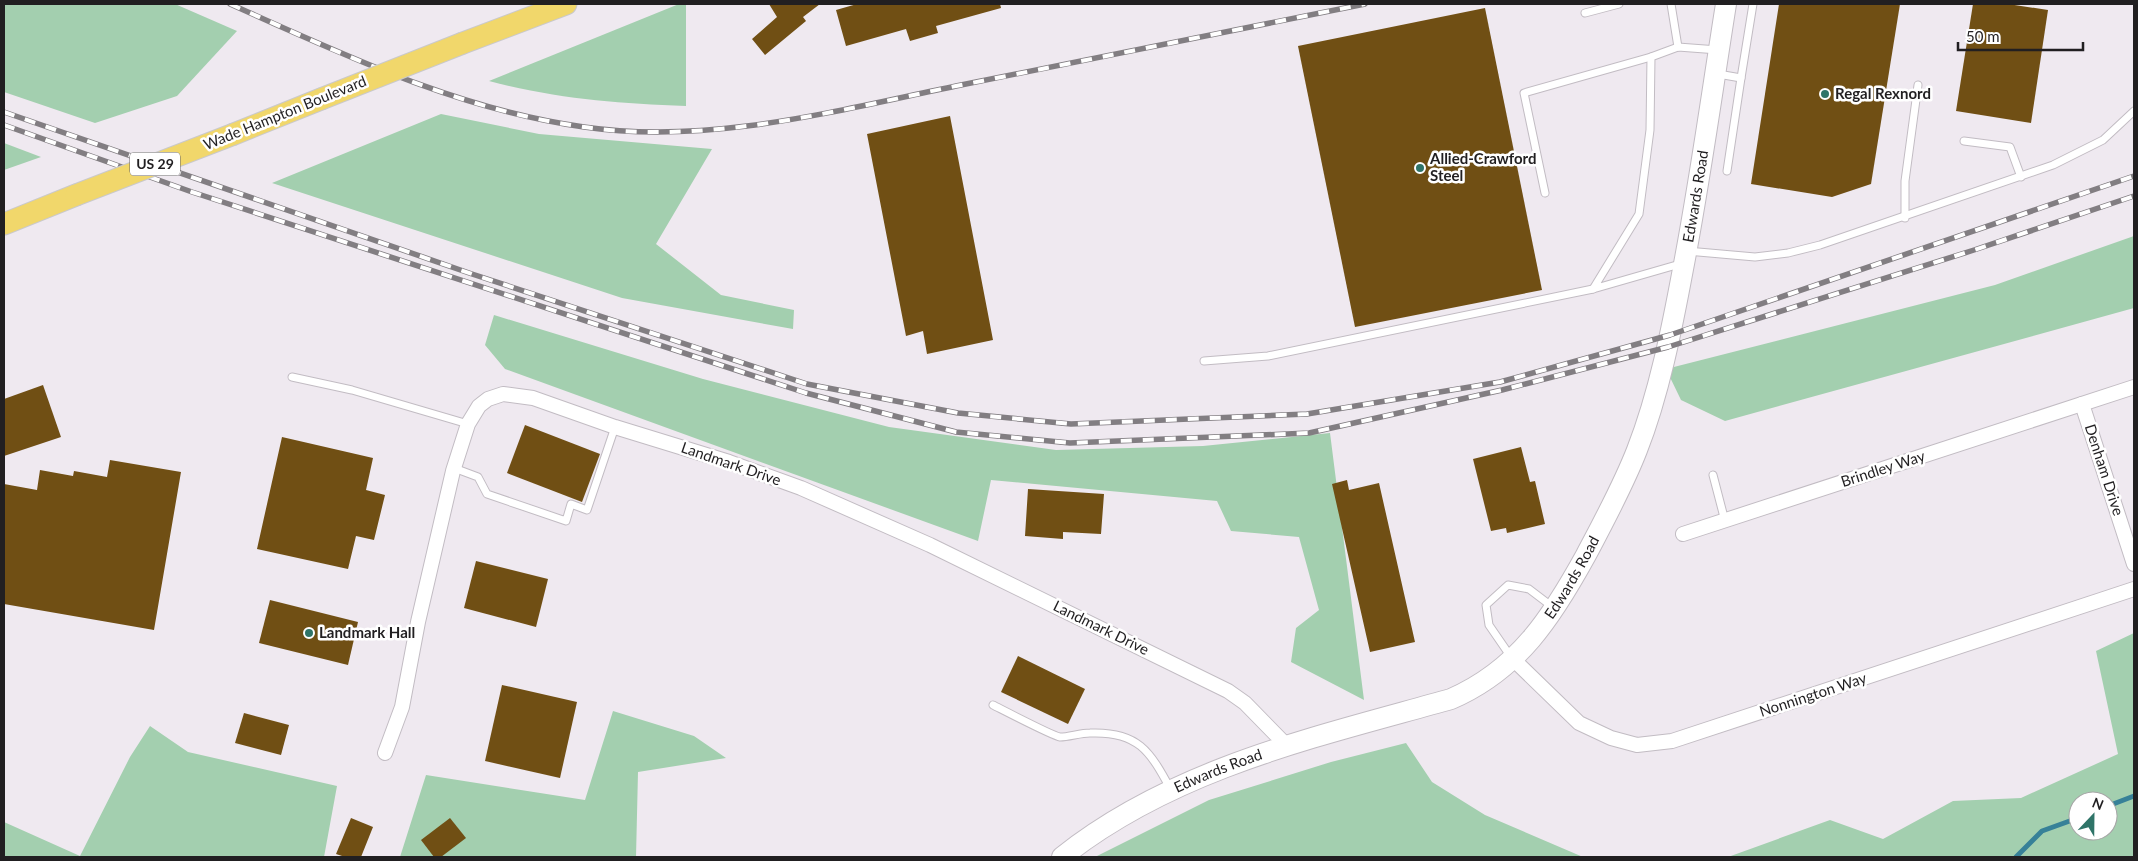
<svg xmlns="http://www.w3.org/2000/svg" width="2138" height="861" viewBox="0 0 2138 861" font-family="Lato,sans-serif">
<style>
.green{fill:#a3cfaf;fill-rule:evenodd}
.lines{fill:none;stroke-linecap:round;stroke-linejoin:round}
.stream{stroke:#378198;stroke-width:5}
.building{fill:#704f14}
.service-casing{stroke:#c2bcc3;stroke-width:9}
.minor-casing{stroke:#c2bcc3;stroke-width:16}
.secondary-casing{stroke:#c2bcc3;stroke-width:22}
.primary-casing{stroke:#cac9ca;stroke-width:23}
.service{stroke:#fff;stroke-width:7}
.minor{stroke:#fff;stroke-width:14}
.secondary{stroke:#fff;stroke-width:20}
.primary{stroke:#f1d76b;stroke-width:21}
.rail-casing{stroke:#827e82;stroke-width:5.5}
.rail{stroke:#fff;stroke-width:4;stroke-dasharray:11;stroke-linecap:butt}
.primary-bridge-casing{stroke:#cac9ca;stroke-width:23;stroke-linecap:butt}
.primary-bridge{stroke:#f1d76b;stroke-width:21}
.poi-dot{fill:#2f7468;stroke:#fff;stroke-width:2}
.labels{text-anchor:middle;stroke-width:5;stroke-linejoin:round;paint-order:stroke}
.shield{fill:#fff;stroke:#646264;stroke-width:1}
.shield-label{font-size:14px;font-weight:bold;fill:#211f21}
.poi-label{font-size:15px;font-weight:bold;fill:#211f21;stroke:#fff;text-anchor:start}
.street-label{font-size:15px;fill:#211f21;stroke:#fff}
</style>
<rect width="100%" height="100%" fill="#efe9f0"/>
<!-- green -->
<g class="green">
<path d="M4 4H175L237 31 177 96 95 123 4 92Z"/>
<path d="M679 4H686V106C616 103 558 99 489 81Z"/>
<path d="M441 114 539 134 712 149 656 244 721 295 794 310 793 329 622 298 272 183Z"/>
<path d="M4 143 41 157 4 170Z"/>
<path d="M2134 236V308L1725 421 1681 400 1666 369 1995 285Z"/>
<path d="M494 315 703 379 889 427 1056 450 1203 446 1330 433 1364 700 1291 662 1296 628 1319 610 1299 537 1231 531 1217 501 991 480 978 541 505 369 485 345Z"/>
<path d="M2134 633V857H1728L1830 820 1883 839 1953 801 2021 798 2118 754 2096 651ZM2078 801H2108V831H2078Z"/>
<path d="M613 711 694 736 726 758 638 772 636 857H400L426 775 585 800Z"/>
<path d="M150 726 188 752 337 786 324 857H4V822L80 856 130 757Z"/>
<path d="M1406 743 1432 782 1485 815 1583 857H1095L1209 800 1331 762Z"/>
</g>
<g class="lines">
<!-- stream -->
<g class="stream">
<path d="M2108 806 2134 796"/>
<path d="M2016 857 2042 831 2078 818"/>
</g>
</g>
<!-- building -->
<g class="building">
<path d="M769 4H820L803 17 806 21 765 55 752 39 777 17Z"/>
<path d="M857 4H1000L1001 8 936 26 938 33 910 41 906 29 846 46 836 10Z"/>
<path d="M1779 4H1900L1871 184 1832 197 1751 184Z"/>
<path d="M1973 4H2008L2048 10 2031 123 1956 111Z"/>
<path d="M1485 8 1542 290 1355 327 1298 46Z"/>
<path d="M950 116 993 340 927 354 923 331 906 336 867 134Z"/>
<path d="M43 385 61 437 4 456V399Z"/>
<path d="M525 425 600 454 582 502 507 473Z"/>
<path d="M282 437 373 458 366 490 385 495 374 540 356 536 348 569 257 549Z"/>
<path d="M1521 447 1530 482 1535 481 1545 524 1507 533 1506 528 1491 531 1473 459Z"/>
<path d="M110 460 181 472 154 630 4 604V484L37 490 40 470 73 476 74 471 107 477Z"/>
<path d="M1347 480 1349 490 1379 483 1415 642 1370 652 1332 484Z"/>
<path d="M1028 489 1104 494 1101 534 1063 532V539L1025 536Z"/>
<path d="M476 561 548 579 536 627 464 608Z"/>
<path d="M270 600 358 622 348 665 259 643Z"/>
<path d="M1018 656 1085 689 1068 724 1001 692Z"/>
<path d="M502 685 577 702 560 778 485 761Z"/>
<path d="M244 713 289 725 281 755 235 743Z"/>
<path d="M351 818 373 827 361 857H345L336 854Z"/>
<path d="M450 818 466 838 441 857H434L421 840Z"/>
</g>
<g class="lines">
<!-- service casing -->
<g class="service-casing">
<g id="service">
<path d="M1671 4 1678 47"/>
<path d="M1585 13 1619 4"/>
<path d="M1718 74 1741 78 1727 171"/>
<path d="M1741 78 1753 4"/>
<path d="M1964 141 2010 147 2021 177"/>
<path d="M1545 193 1524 93 1651 57"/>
<path d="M1905 218V181L1918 85"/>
<path d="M1687 251 1755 257 1788 253 1820 245 2053 165 2103 140 2134 111"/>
<path d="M1680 264 1593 289 1639 214 1650 130 1651 57 1678 47 1718 50"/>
<path d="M1204 361 1268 356 1593 289"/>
<path d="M292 377 352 390 468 424"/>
<path d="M454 468 478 477 487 494 566 521 571 504 587 510 615 427"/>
<path d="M1713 475 1725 521"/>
<path d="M1511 657 1489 625 1486 605 1508 585 1529 589 1554 608"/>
<path d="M993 705C1003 710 1053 736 1060 737 1069 737 1080 733 1090 733 1138 731 1150 751 1171 790"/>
</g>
</g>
<!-- minor casing -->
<g class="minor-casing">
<g id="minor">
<path d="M2082 404 2134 564"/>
<path d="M1683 534 2134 387"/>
<path d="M1513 659 1579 723 1611 738 1637 745 1672 741 2134 589"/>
<path d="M385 753 402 707 418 622 453 471 468 424 479 406 488 399 503 394 533 398 615 427 729 462 801 488 930 545 1228 691 1245 703 1287 746"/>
</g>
</g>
<!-- secondary casing -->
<g class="secondary-casing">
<g id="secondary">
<path id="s1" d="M1062 857C1174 768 1316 737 1451 699 1518 670 1552 617 1586 555 1604 521 1623 486 1637 450 1659 394 1672 328 1683 269 1700 181 1712 92 1726 4"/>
</g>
</g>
<!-- primary casing -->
<g class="primary-casing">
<g id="primary">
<path d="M463 43 566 4"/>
<path d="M234 134 321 99"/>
<path d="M4 224 76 195"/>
</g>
</g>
<!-- service -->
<use href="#service" class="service"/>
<!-- minor -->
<use href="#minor" class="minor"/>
<!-- secondary -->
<use href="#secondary" class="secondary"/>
<!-- primary -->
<use href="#primary" class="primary"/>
<!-- rail casing -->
<g class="rail-casing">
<g id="rail">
<path d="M230 4C345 55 459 110 584 127 709 145 835 111 956 86 1093 59 1229 31 1365 4"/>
<path d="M4 112 472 274 807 384 958 413 1071 424 1307 414 1500 382 1670 335 2134 176"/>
<path d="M4 125 192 192 806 393 956 432 1070 443 1309 433 1502 390 1668 347 1974 250 2134 196"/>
</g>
</g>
<!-- rail -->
<use href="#rail" class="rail"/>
<!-- primary-bridge casing -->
<g class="primary-bridge-casing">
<g id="primary-bridge">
<path d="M321 99 463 43"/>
<path d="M76 195 234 134"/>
</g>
</g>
<!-- primary-bridge -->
<use href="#primary-bridge" class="primary-bridge"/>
</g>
<!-- markers -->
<g class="poi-dot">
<circle cx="1825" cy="94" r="5"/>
<circle cx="1420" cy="168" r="5"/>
<circle cx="309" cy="633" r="5"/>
</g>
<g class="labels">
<!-- shield labels -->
<rect class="shield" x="130" y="152.5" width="50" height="23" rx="4"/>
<g class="shield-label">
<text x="155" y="169">US 29</text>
</g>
<!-- poi labels -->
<g class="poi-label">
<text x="1835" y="99">Regal Rexnord</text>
<text x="1430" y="164">Allied-Crawford<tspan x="1430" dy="17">Steel</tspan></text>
<text x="319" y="638">Landmark Hall</text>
</g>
<!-- street labels -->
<g class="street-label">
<text transform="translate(285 113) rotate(-22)" y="5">Wade Hampton Boulevard</text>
<text dy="5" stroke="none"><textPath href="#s1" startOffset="1002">Edwards Road</textPath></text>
<text transform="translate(731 464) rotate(19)" y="5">Landmark Drive</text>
<text transform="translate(1883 469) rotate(-18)" y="5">Brindley Way</text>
<text transform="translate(2104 470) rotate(72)" y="5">Denham Drive</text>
<text dy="5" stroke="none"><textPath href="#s1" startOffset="598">Edwards Road</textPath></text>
<text transform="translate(1101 628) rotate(26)" y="5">Landmark Drive</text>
<text transform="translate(1813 695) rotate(-18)" y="5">Nonnington Way</text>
<text dy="5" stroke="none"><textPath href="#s1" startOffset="179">Edwards Road</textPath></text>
</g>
</g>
<!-- border -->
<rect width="2138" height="861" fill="none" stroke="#211f21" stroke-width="10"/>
<!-- north arrow -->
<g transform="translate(2093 816) rotate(22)"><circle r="24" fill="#ffffff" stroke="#a6a5a6"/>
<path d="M0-4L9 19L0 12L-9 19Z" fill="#2f7468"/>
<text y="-8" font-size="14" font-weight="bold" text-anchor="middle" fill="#211f21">N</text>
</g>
<!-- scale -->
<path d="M1958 42v8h125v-8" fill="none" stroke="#211f21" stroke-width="2.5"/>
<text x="1966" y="42" font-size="15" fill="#211f21" stroke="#ffffff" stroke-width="4" paint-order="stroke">50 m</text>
</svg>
